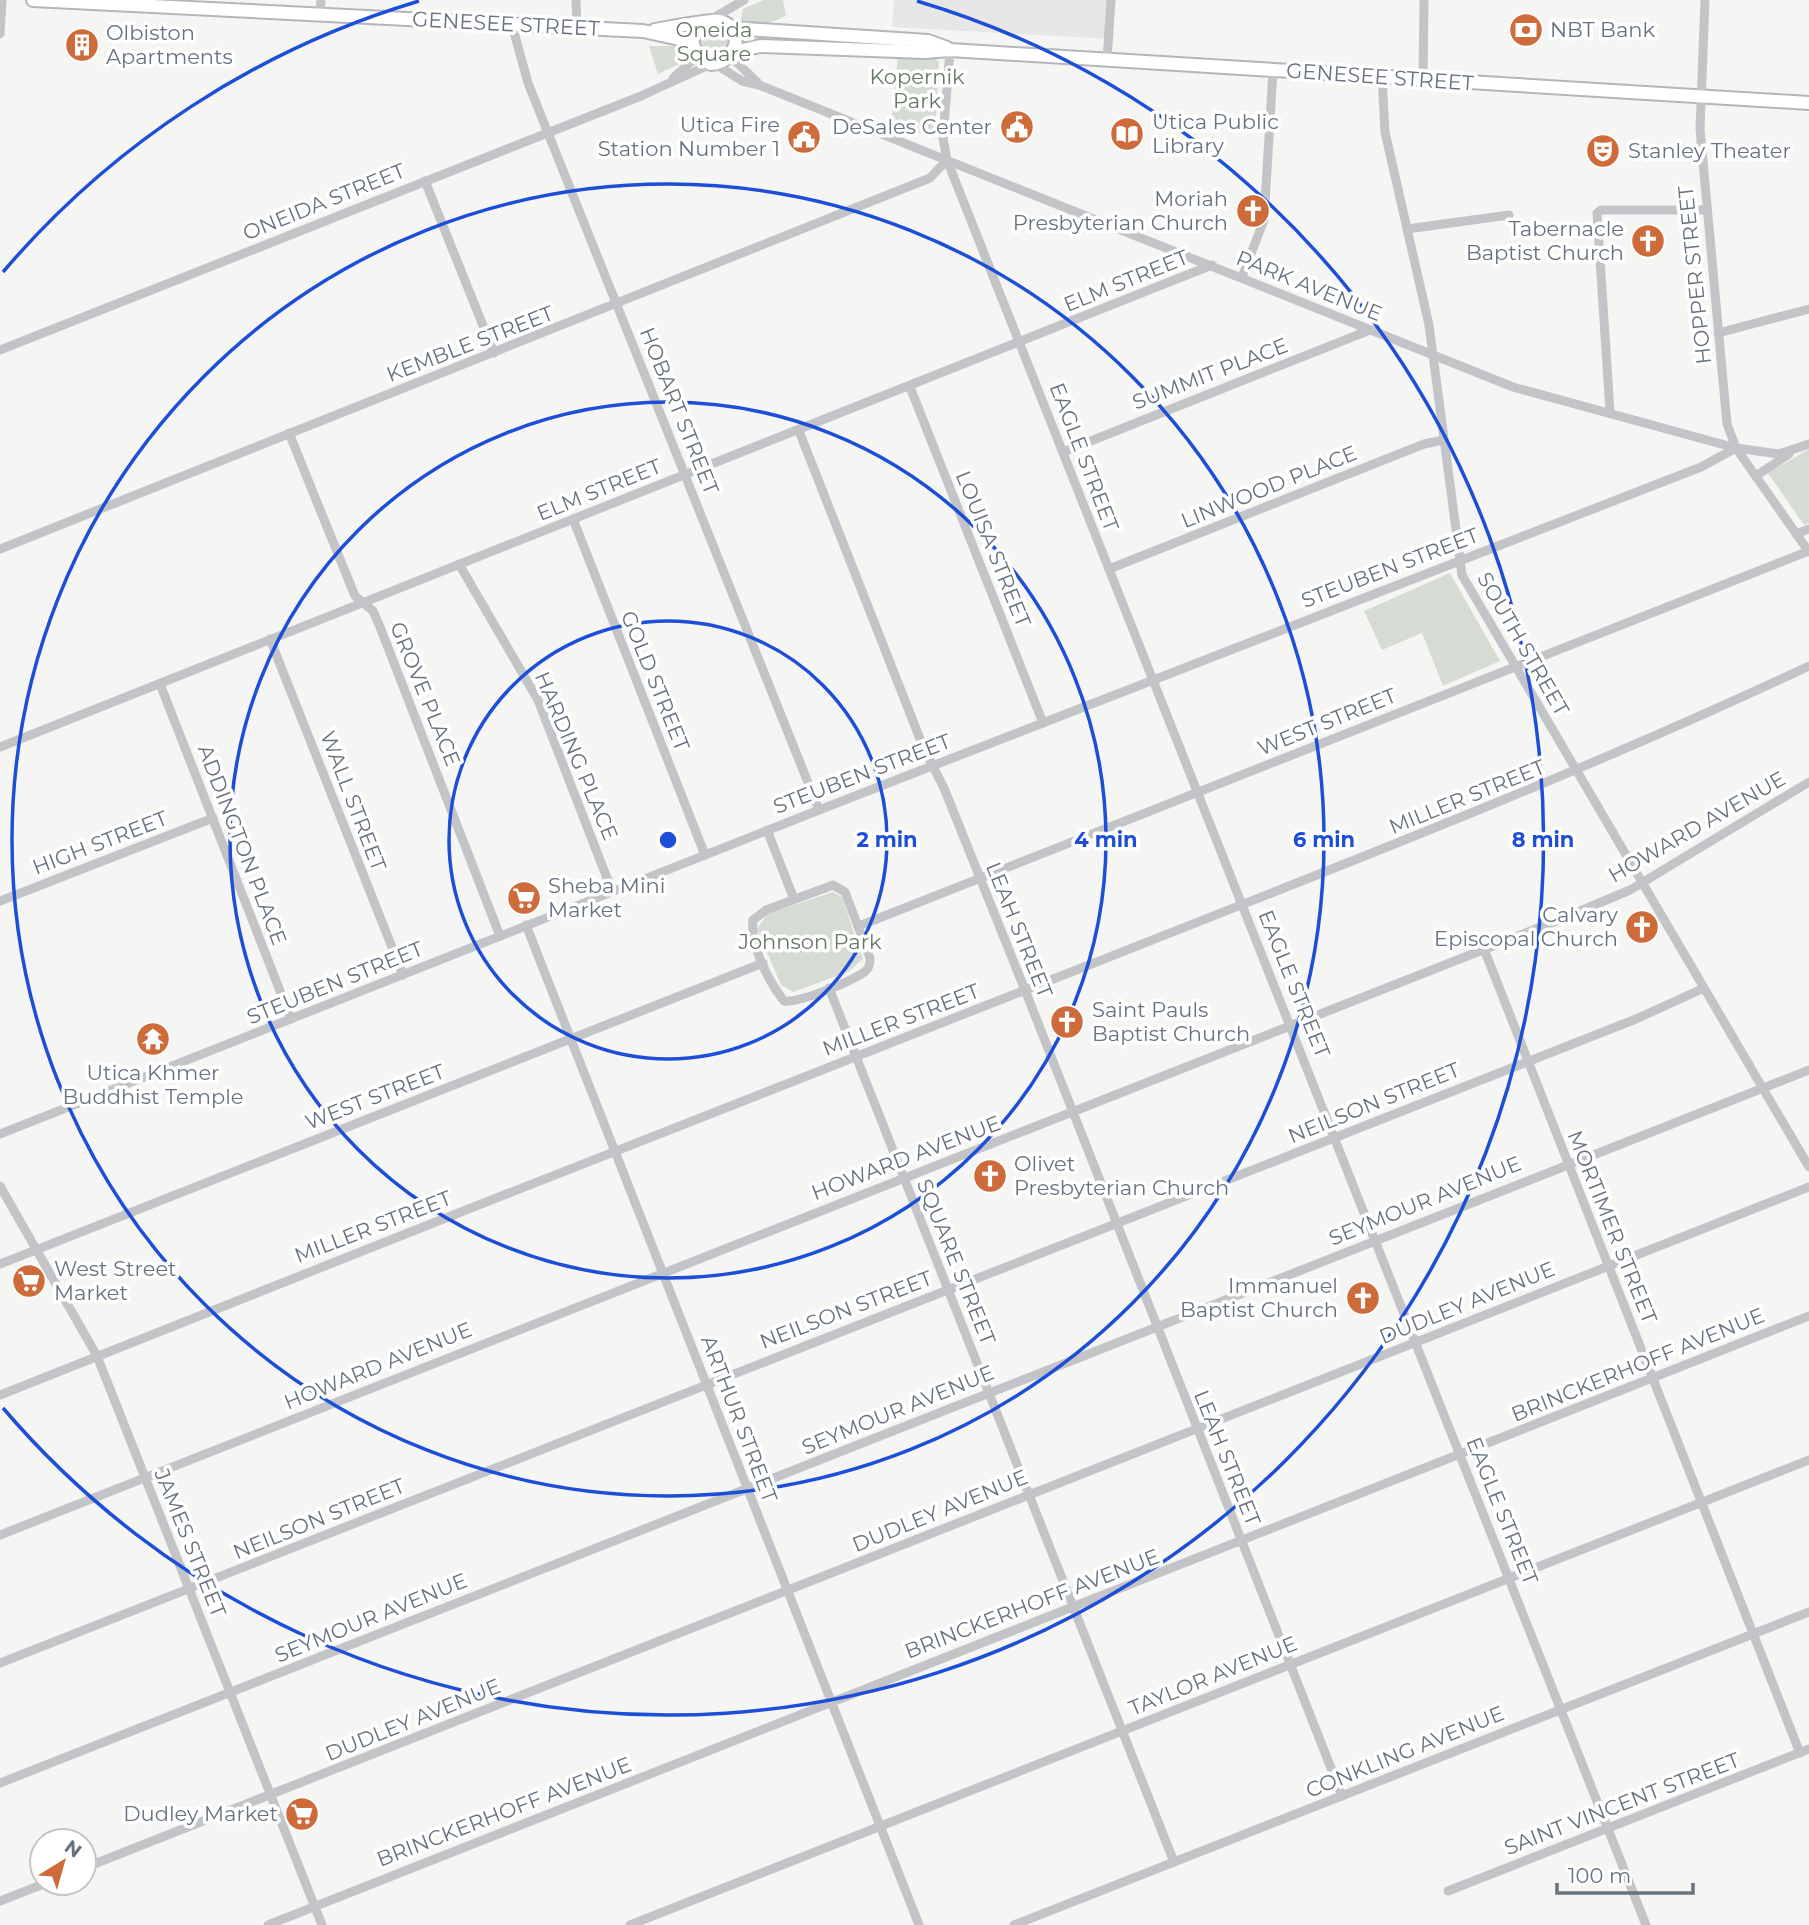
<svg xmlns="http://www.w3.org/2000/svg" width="1809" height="1925" viewBox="0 0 1809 1925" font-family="Montserrat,sans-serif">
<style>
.built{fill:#e6e7e6}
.green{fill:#d6dcd4}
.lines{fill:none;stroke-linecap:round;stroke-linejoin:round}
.major-casing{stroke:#b3b6ba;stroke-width:16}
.minor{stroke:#c2c4c7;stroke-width:9}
.major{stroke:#fff;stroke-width:12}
.ring{fill:none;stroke:#1d4ed8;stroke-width:3.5}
.labels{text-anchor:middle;stroke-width:7;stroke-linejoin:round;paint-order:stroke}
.street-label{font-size:21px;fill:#687380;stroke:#fff}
.park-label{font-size:21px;fill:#687866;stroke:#fff}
.poi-label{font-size:21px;fill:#687380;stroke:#fff;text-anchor:start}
.centre{fill:#1d4ed8;stroke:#fff;stroke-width:3.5}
.ring-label{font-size:21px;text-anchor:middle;font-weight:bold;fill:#1d4ed8;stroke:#fff;stroke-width:7;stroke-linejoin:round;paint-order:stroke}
</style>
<rect width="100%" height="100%" fill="#f5f6f3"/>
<!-- built -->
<path class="built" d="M894 0H1112L1109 39 892 27Z"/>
<!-- green -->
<g class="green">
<path d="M764 0H783L786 15C776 23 751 28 741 21L743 9Z"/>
<path d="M701 24 729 26 730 56 700 59 696 28Z"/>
<path d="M649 46H677L683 62 658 74Z"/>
<path d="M898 56 935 58 939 62 935 138 891 123Z"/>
<path d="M1809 449V523L1804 525 1768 473Z"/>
<path d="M1450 573 1500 661 1443 686 1422 633 1382 650 1364 611Z"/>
<path d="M833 892 842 897 863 959 848 972 793 992 781 985 757 929 767 914Z"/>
</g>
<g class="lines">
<!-- major casing -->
<g class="major-casing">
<g id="major">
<path d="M33 0 643 31 684 40 692 47"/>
<path d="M731 28 928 41 947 48"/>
<path d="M655 30C667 28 712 19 720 21 747 29 736 63 711 64L696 55 692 40 701 24"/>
<path d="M733 52 760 46 925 52 950 50 1809 103"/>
</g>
</g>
<!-- minor -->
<g class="minor">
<path d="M576 0 577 28"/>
<path d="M1705 0 1700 129 1727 424 1736 448 1809 552"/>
<path d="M320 15 321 0"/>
<path d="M710 20 744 0"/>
<path d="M512 25 528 83 819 810"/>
<path d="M0 34 2 0"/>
<path d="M950 50 943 138 947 160 1646 1925"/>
<path d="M730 56 758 83"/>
<path d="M1107 60 1111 0"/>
<path d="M715 64 742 81 759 85 1513 387 1736 448 1779 454 1809 444"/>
<path d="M1382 77 1385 132 1429 325 1462 575 1809 1167"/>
<path d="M673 78 692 61 693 49"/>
<path d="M1423 80 1424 0"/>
<path d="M425 181 494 353"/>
<path d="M1407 229 1509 215"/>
<path d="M1242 277 1264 220 1273 70"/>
<path d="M1718 333 1809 309"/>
<path d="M0 350 641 96 711 64"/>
<path d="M910 387 1043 723"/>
<path d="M1610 412 1597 213 1601 210H1706"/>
<path d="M799 431 924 749 944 788 1025 990 1342 1796"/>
<path d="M289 433 355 596 373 611 380 627 500 936"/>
<path d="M1063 452 1370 330"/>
<path d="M1756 476 1789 454"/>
<path d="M573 519 705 855"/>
<path d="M1796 534 1809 529"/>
<path d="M0 549 930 178 947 160"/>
<path d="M459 564 538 700 612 891"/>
<path d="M1109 569 1424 444 1443 440"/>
<path d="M270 639 403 975"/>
<path d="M160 684 291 1019"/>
<path d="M0 747 1212 265"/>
<path d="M767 830 794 899"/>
<path d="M833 885 845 892 870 958C870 965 869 969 863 973 849 982 800 1003 784 1001 769 982 750 946 753 920L766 910Z"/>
<path d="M0 901 213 818"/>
<path d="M526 925 919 1925"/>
<path d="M859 926 1809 551"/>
<path d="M1484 949 1800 1753"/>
<path d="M829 988 1174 1862"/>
<path d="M0 1134 819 810 1701 467 1736 448"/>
<path d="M0 1186 97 1356 322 1925"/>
<path d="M0 1264 763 963"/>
<path d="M0 1395C364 1249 729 1107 1094 963 1334 868 1575 776 1809 666"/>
<path d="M0 1535 1561 919 1630 890 1809 782"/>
<path d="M0 1663 1636 1019 1704 988"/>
<path d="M0 1783 1809 1070"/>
<path d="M84 1868 1809 1187"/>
<path d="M1448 1891 1809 1749"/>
<path d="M0 1901 46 1883"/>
<path d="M268 1925 1809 1316"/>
<path d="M630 1925 1809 1460"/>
<path d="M1014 1925 1809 1612"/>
</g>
<!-- major -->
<use href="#major" class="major"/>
</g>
<!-- distance rings -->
<g class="ring">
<circle cx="668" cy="840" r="219"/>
<circle cx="668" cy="840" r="438"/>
<circle cx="668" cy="840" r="656"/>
<path d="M3 272A875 875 0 0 1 419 1M917 1A875 875 0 1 1 3 1408"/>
</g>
<!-- icons -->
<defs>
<g id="bank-disc" transform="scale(1.75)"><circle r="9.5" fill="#ce6b3b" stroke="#fff"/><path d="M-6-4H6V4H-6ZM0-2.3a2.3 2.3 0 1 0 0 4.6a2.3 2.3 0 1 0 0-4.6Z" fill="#fff"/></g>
<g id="building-disc" transform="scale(1.75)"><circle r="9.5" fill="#ce6b3b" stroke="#fff"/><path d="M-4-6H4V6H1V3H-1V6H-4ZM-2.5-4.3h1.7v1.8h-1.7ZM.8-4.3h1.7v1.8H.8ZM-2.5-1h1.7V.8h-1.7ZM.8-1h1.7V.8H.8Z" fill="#fff"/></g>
<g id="civic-disc" transform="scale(1.75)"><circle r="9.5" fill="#ce6b3b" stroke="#fff"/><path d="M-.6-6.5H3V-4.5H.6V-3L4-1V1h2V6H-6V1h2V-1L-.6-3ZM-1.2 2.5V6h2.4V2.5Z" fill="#fff"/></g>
<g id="library-disc" transform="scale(1.75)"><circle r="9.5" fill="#ce6b3b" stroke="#fff"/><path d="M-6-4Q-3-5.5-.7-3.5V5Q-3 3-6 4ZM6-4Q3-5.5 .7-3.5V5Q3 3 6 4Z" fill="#fff"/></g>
<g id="theatre-disc" transform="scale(1.75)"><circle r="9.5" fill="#ce6b3b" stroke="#fff"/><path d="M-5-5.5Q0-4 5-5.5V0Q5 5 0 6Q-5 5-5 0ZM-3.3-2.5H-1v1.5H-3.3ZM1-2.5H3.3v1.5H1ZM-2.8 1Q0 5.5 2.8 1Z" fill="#fff"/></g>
<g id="church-disc" transform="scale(1.75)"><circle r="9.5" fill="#ce6b3b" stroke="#fff"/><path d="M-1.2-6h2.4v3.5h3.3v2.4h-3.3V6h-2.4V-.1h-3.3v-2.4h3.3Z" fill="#fff"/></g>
<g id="supermarket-disc" transform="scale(1.75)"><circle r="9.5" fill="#ce6b3b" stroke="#fff"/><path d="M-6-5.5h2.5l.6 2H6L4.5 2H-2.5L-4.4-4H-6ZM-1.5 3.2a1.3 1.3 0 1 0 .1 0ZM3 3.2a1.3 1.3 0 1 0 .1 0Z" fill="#fff"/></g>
<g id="temple-disc" transform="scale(1.75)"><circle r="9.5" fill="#ce6b3b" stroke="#fff"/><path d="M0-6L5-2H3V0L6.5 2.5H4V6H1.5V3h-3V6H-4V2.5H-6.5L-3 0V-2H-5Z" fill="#fff"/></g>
</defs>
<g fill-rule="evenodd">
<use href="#bank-disc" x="1526" y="30"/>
<use href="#building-disc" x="82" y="45"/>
<use href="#civic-disc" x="1017" y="127"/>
<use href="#library-disc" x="1127" y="134"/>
<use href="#civic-disc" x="804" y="137"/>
<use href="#theatre-disc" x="1603" y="151"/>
<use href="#church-disc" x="1253" y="211"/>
<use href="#church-disc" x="1648" y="241"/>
<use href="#supermarket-disc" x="524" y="898"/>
<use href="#church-disc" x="1642" y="927"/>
<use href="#church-disc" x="1067" y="1022"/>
<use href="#temple-disc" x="153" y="1039"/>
<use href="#church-disc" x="990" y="1176"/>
<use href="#supermarket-disc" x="29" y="1281"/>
<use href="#church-disc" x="1363" y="1298"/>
<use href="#supermarket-disc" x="302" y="1814"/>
</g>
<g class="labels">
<!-- street labels -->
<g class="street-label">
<text transform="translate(506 24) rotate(3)" y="7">GENESEE STREET</text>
<text transform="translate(1380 77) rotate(4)" y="7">GENESEE STREET</text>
<text transform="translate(324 202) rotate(-22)" y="7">ONEIDA STREET</text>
<text transform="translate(1695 275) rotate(-96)" y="7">HOPPER STREET</text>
<text transform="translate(1126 281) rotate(-22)" y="7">ELM STREET</text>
<text transform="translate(1309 286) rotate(22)" y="7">PARK AVENUE</text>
<text transform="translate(470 344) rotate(-21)" y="7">KEMBLE STREET</text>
<text transform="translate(1210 374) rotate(-21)" y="7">SUMMIT PLACE</text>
<text transform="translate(679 411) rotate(68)" y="7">HOBART STREET</text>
<text transform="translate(1084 457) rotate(69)" y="7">EAGLE STREET</text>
<text transform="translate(1269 487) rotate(-22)" y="7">LINWOOD PLACE</text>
<text transform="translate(599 490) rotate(-22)" y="7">ELM STREET</text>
<text transform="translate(993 549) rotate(68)" y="7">LOUISA STREET</text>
<text transform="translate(1390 568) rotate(-21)" y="7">STEUBEN STREET</text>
<text transform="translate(1523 644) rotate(60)" y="7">SOUTH STREET</text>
<text transform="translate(655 681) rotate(68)" y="7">GOLD STREET</text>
<text transform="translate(425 694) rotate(68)" y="7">GROVE PLACE</text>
<text transform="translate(1327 722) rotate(-22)" y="7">WEST STREET</text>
<text transform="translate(576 756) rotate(67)" y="7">HARDING PLACE</text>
<text transform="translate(862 774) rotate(-21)" y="7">STEUBEN STREET</text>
<text transform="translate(1467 797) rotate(-22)" y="7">MILLER STREET</text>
<text transform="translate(353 801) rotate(69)" y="7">WALL STREET</text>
<text transform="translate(1697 827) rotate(-30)" y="7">HOWARD AVENUE</text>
<text transform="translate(100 843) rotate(-21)" y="7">HIGH STREET</text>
<text transform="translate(242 845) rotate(69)" y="7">ADDINGTON PLACE</text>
<text transform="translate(1019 930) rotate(68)" y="7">LEAH STREET</text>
<text transform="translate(335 983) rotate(-22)" y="7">STEUBEN STREET</text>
<text transform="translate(1294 984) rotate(68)" y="7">EAGLE STREET</text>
<text transform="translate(901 1020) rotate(-21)" y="7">MILLER STREET</text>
<text transform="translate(375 1097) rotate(-21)" y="7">WEST STREET</text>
<text transform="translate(1374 1103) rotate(-22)" y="7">NEILSON STREET</text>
<text transform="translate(906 1158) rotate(-21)" y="7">HOWARD AVENUE</text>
<text transform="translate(1425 1201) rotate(-22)" y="7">SEYMOUR AVENUE</text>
<text transform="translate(373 1227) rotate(-21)" y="7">MILLER STREET</text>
<text transform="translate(1612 1227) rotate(68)" y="7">MORTIMER STREET</text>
<text transform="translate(956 1262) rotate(68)" y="7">SQUARE STREET</text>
<text transform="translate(1467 1303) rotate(-22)" y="7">DUDLEY AVENUE</text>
<text transform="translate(846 1310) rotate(-21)" y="7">NEILSON STREET</text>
<text transform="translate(1638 1365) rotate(-22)" y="7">BRINCKERHOFF AVENUE</text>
<text transform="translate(378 1366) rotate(-22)" y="7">HOWARD AVENUE</text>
<text transform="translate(898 1410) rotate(-22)" y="7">SEYMOUR AVENUE</text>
<text transform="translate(739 1419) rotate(69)" y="7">ARTHUR STREET</text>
<text transform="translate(1227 1458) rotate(68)" y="7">LEAH STREET</text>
<text transform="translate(940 1511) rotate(-22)" y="7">DUDLEY AVENUE</text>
<text transform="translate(1502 1511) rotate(68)" y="7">EAGLE STREET</text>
<text transform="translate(319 1519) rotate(-22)" y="7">NEILSON STREET</text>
<text transform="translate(190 1543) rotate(68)" y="7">JAMES STREET</text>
<text transform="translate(1032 1604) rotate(-21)" y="7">BRINCKERHOFF AVENUE</text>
<text transform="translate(371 1618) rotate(-22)" y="7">SEYMOUR AVENUE</text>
<text transform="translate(1213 1676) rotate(-22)" y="7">TAYLOR AVENUE</text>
<text transform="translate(413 1720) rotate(-22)" y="7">DUDLEY AVENUE</text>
<text transform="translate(1405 1752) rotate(-22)" y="7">CONKLING AVENUE</text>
<text transform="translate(1622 1804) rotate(-21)" y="7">SAINT VINCENT STREET</text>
<text transform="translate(504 1812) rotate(-21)" y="7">BRINCKERHOFF AVENUE</text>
</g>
<!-- park labels -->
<g class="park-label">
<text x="714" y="37">Oneida<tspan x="714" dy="24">Square</tspan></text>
<text x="917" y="84">Kopernik<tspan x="917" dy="24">Park</tspan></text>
<text x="810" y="949">Johnson Park</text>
</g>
<!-- poi labels -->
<g class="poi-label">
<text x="1550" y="37">NBT Bank</text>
<text x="106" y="40">Olbiston<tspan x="106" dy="24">Apartments</tspan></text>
<text x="1152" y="129">Utica Public<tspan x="1152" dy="24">Library</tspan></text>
<text x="780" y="132" text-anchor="end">Utica Fire<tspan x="780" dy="24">Station Number 1</tspan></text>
<text x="992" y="134" text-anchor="end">DeSales Center</text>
<text x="1628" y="158">Stanley Theater</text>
<text x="1228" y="206" text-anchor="end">Moriah<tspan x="1228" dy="24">Presbyterian Church</tspan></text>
<text x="1624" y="236" text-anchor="end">Tabernacle<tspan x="1624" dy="24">Baptist Church</tspan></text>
<text x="548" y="893">Sheba Mini<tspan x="548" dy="24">Market</tspan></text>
<text x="1618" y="922" text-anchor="end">Calvary<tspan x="1618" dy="24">Episcopal Church</tspan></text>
<text x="1092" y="1017">Saint Pauls<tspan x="1092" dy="24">Baptist Church</tspan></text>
<text x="153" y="1080" text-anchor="middle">Utica Khmer<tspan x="153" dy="24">Buddhist Temple</tspan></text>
<text x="1014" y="1171">Olivet<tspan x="1014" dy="24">Presbyterian Church</tspan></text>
<text x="54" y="1276">West Street<tspan x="54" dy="24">Market</tspan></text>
<text x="1338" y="1293" text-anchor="end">Immanuel<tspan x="1338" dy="24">Baptist Church</tspan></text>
<text x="278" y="1821" text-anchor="end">Dudley Market</text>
</g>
</g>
<circle cx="668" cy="840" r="10" class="centre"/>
<g class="ring-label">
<text x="887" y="847">2 min</text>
<text x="1106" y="847">4 min</text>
<text x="1324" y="847">6 min</text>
<text x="1543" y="847">8 min</text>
</g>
<!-- north arrow -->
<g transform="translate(63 1862) rotate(37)"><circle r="33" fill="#ffffff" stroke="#c3c7cc" stroke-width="2"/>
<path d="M0-5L12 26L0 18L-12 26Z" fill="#ce6b3b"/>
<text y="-10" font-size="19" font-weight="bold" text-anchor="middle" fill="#687380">N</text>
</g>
<!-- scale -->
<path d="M1557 1883v10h136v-10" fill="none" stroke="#687380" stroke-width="3.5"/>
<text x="1568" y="1883" font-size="21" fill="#687380" stroke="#ffffff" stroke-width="5" paint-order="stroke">100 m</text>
</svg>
